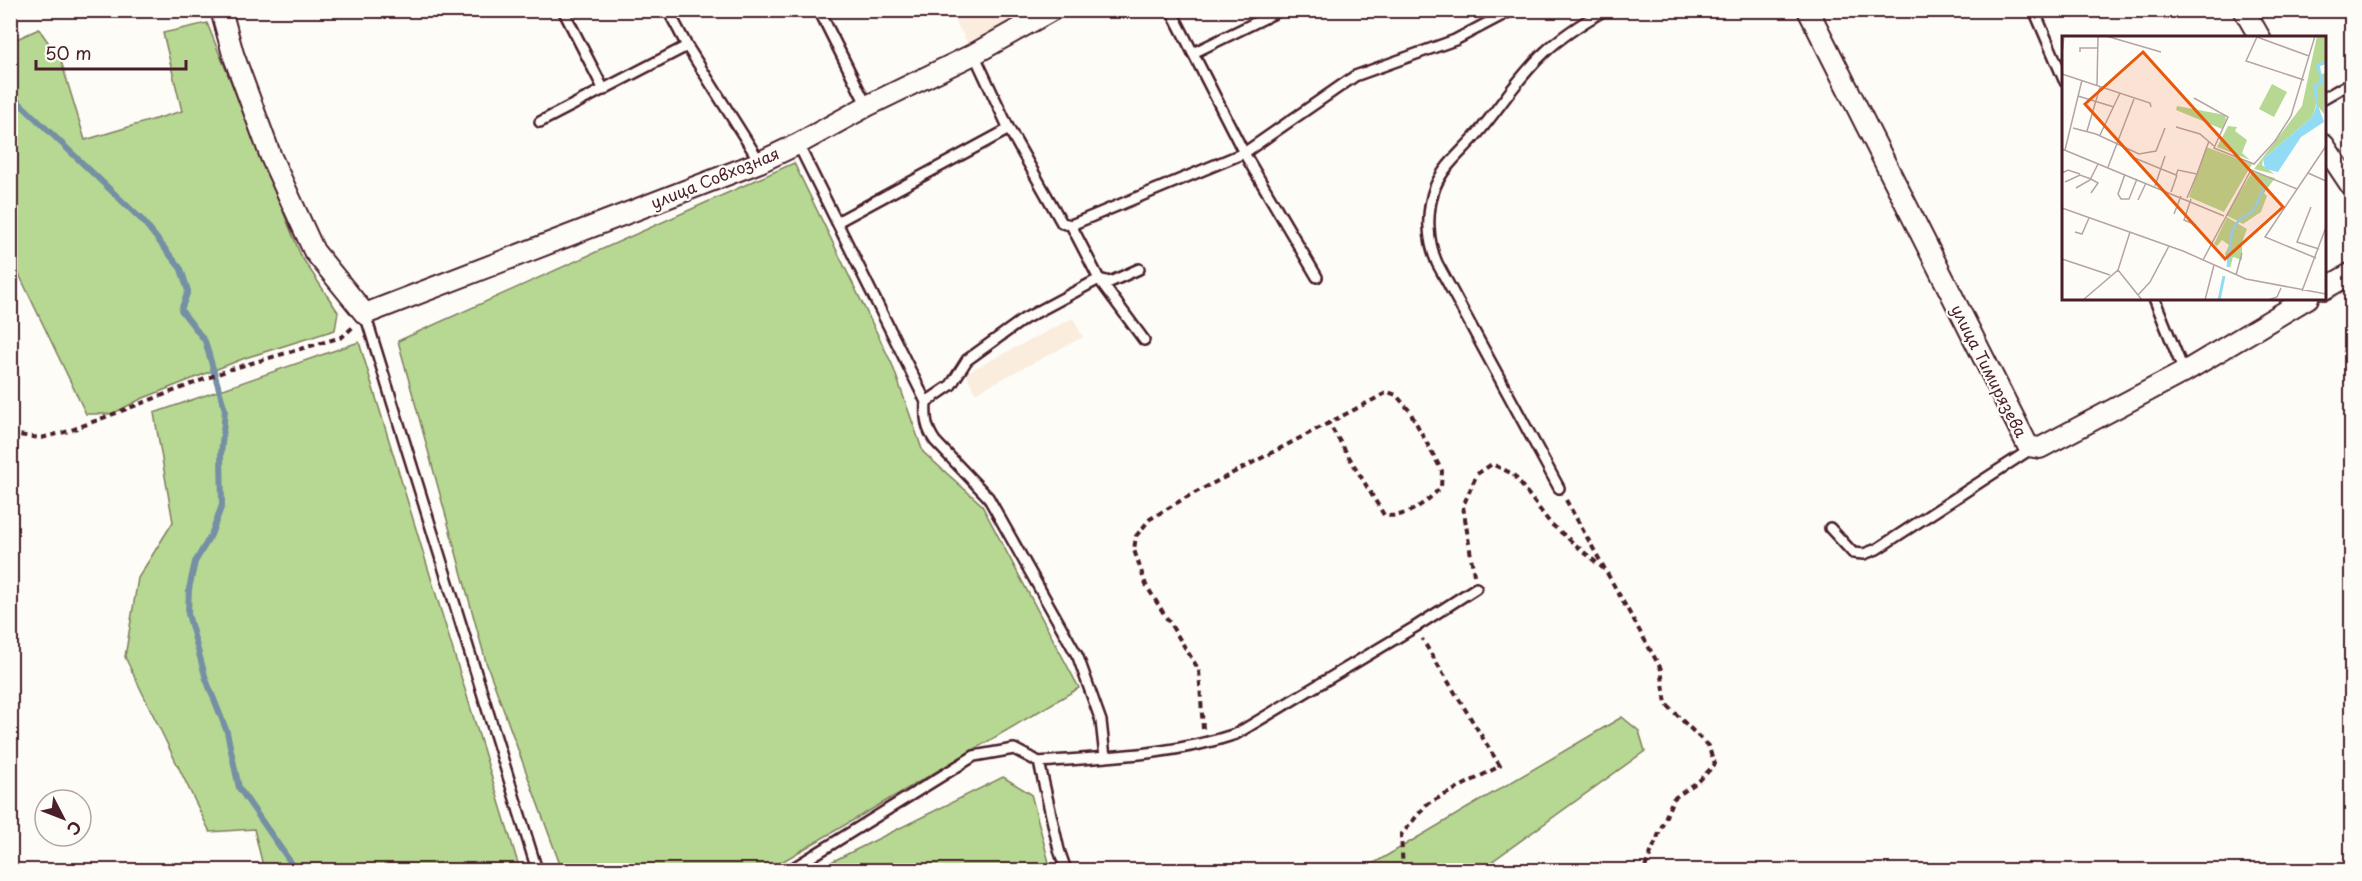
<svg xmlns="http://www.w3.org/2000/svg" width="2362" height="881" viewBox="0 0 2362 881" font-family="'Playpen Sans',sans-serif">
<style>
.built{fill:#faeddd}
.green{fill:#b6d892;stroke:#807c5e;stroke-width:1.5}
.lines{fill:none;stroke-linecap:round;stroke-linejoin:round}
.stream{stroke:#7590a4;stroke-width:6}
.lane-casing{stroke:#4a1f2b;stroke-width:14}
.street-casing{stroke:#4a1f2b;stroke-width:24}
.path{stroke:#4a1f2b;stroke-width:4;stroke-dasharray:6 4.5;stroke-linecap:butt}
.lane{stroke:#fdfcf7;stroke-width:9}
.street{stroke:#fdfcf7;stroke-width:20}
.labels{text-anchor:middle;stroke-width:4.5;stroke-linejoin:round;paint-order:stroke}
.street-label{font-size:16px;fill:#4a1f2b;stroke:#fdfcf7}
.inset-river{fill:none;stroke:#92dbf4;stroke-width:3}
.inset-road{fill:none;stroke:#b5a4a5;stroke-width:1.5}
.view{fill:#e8590c;fill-opacity:0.15;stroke:#e8590c;stroke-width:3}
.inset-edge{fill:none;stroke:#4a1f2b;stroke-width:3}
</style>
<rect width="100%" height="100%" fill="#fdfcf7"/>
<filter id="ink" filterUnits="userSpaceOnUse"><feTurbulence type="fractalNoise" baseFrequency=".0167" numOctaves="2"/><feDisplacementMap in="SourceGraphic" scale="12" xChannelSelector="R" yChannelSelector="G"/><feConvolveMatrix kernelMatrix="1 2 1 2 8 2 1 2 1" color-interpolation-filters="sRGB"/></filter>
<g filter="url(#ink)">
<!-- built -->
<g class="built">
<path d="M949 11H1029L968 43Z"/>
<path d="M1073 318 1083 337 975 393 966 373Z"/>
</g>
<!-- green -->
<g class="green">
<path d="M207 23 301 256 338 312 335 330 245 358 141 399 112 414H86L15 266 11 263 10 42 39 29 61 61 85 140 182 111 163 33Z"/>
<path d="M794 163 892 364 923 452 981 504 1079 688 768 870H562L486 662 398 341Z"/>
<path d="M359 342 520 870H264L254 829 210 832 125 657 138 578 173 522 154 413Z"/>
<path d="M1622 717 1639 731 1645 751 1480 870H1351L1376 862Z"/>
<path d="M1003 777 1031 794 1051 870H815Z"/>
</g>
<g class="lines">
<!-- stream -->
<path class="stream" d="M10 94 143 221 181 269 188 291 181 310 205 341 225 410 221 455 222 505 211 535 195 562 189 589 188 614 206 679 227 732 239 788 296 870"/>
<!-- lane casing -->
<g class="lane-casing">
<g id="lane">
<path d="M563 10 604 90"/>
<path d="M668 10 687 46 760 162"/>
<path d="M819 10 867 106"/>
<path d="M1171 10 1244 153 1317 277"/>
<path d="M2034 10 2064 80"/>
<path d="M1193 53 1281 10"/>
<path d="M974 54 1009 129 1062 223 1071 225"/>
<path d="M2324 98 2352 82"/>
<path d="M540 122 687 46"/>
<path d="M798 144 926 402 951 385 967 360 1024 319 1099 279 1071 225 1244 153 1355 76 1455 40 1512 10"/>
<path d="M837 222 1009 129"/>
<path d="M1099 279 1144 340"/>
<path d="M1099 279 1110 282 1139 269"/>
<path d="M2154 298 2184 372"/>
<path d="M365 314 537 870"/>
<path d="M926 402C925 418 926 428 935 441L988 497 1078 657 1101 721 1105 757"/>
<path d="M1559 488 1437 263C1427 240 1426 211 1435 187 1444 165 1463 151 1478 133 1500 107 1519 76 1545 52 1563 35 1584 22 1605 10"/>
<path d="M1830 528 1853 553 1864 554 1877 549 2031 449"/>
<path d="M1039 762C1105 757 1174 755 1236 734L1415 627 1476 588"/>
<path d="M790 870 974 756 1014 749 1039 762 1059 850 1066 870"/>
</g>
</g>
<!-- street casing -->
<g class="street-casing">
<g id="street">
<path d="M221 10 233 54 271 157 314 251 365 314 760 162 798 144 867 106 974 54 1052 10"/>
<path d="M1808 10 2028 446 2040 448 2184 372 2308 298"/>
<path d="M2244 10 2260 38"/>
<path d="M2324 145 2352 187"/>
<path d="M2324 289 2352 273"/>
</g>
</g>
<!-- path -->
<g class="path">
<path d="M10 434 41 438 69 431 231 369 342 337 354 326"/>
<path d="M1566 500 1661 669 1666 704 1708 746 1715 764 1700 780 1673 799 1644 870"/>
<path d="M1474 575 1463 506 1477 474 1492 464 1513 474 1550 523 1605 570"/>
<path d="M1203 729 1199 670 1146 585 1134 550 1136 536 1150 519 1185 498 1388 392 1396 395 1409 410 1442 471 1441 487C1427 502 1405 520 1384 515L1328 422"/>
<path d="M1403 870 1401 835 1427 804 1500 766 1422 639"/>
</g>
<!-- lane -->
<use href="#lane" class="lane"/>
<!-- street -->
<use href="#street" class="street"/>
</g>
</g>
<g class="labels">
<!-- street labels -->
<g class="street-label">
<text transform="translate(715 178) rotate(-22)" y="6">улица Совхозная</text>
<text transform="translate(1989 371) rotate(63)" y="6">улица Тимирязева</text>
</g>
</g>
<!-- overview -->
<g transform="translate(2062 36)">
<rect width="264" height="264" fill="#fdfcf7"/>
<path d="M255 0H264V28L255 31 259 39 264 36 262 78 254 68 251 80 201 123 200 129 212 138 192 133 240 70ZM210 48 225 56 212 81 197 73ZM115 70 163 79 164 84 160 93 114 74ZM166 90 175 91 173 95 185 104 180 117 188 124 155 111ZM144 111 190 128 162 176 127 161ZM190 136 213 142 202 157 205 160 199 176 181 188 164 179ZM165 181 185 193 180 206V224L171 221 168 232 163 218 167 209 160 204 155 210 152 208Z" fill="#b6d892"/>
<path d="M255 67 262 86 239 101 216 136 203 133 201 123 251 80Z" fill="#92dbf4"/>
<path class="inset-river" d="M255 67 253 50 260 46 256 29 264 26M166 231 170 195 177 184 192 174 204 146M157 264 162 240"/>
<path class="inset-road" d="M44 0 99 16M18 16V12H35M0 18 2 0M0 38 88 67 89 71M242 44 184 25 195 1 247 20M35 49 36 0M16 60 52 71M132 62 166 81 152 112 192 128 213 105 229 80 253 0M114 91 138 98 152 110M11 92 34 98 77 118 94 115 103 92M25 95 38 51M38 99 58 57M0 113 162 180M3 114 20 44M70 121 114 139 116 134 135 138 125 162M46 131 72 63M0 137 6 134 18 138M246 137 264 145M63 138 56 158 59 163H67L75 143M135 138 147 105M3 146 18 139 29 143 36 147 29 157M93 150 103 120M14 152 28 144 36 128M109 156 115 139M129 163 122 184 134 189M76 164 84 147M249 171 235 206 257 213M0 172 121 215 184 243 264 258M112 178 119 160M13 196 20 198 27 182M254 222 203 201 264 110M0 223 48 239M141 224 189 134 235 153M56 234 80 264M174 239 180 217M240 255 264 191M76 259 88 246 107 210M21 264 56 234 68 196M143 264 152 229M206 264 215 261 219 252"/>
<path class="view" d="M81 16 221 171 163 223 23 68Z"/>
<rect width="264" height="264" class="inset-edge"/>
</g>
<!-- margin -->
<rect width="2362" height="881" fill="none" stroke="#fdfcf7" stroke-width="36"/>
<rect x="18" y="18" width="2326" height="845" fill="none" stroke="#4a1f2b" stroke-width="2" filter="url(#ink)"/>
<!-- north arrow -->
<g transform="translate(63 818) rotate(132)"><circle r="28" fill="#fdfcf7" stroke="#b5a4a5" stroke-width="1.5"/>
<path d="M0-4.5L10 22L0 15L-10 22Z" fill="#4a1f2b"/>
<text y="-9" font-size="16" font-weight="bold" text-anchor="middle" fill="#4a1f2b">С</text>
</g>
<!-- scale -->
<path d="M36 60v9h150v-9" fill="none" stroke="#4a1f2b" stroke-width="3"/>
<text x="45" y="60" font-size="18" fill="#4a1f2b" stroke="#fdfcf7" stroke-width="4.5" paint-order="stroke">50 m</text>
</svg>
